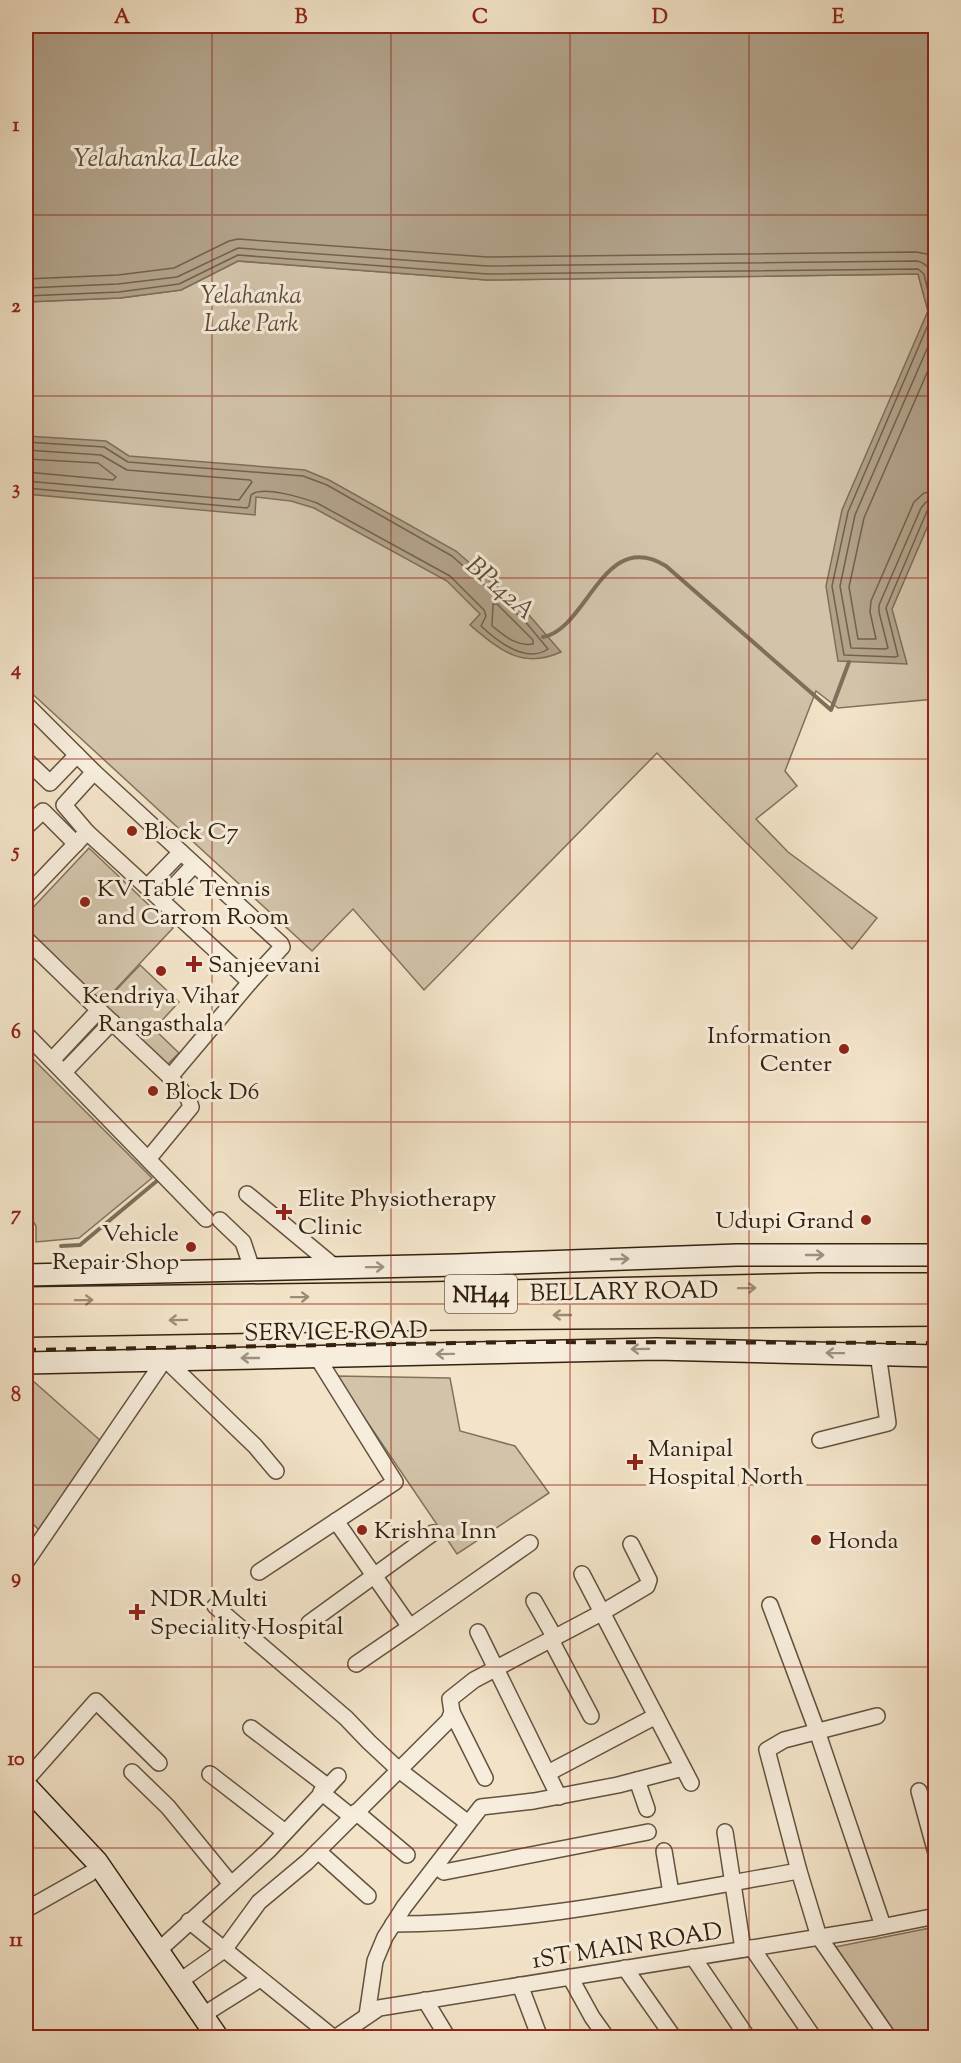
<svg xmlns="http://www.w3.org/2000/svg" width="961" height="2063" viewBox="0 0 961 2063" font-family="'Sorts Mill Goudy',serif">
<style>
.green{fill:#d2c3a9;stroke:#82725c;stroke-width:1.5}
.water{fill:#b2a28a;stroke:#7f6e59;stroke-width:1.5}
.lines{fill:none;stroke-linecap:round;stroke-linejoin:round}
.shore{stroke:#72624c;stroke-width:1.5}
.stream{stroke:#7f6e59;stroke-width:4}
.street-casing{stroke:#63523e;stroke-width:18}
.secondary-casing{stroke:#33210f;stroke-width:24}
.highway-casing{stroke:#33210f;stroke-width:30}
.street{stroke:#f7eddc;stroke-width:15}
.secondary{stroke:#f7eddc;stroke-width:21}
.highway{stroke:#f3e4c9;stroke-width:27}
.rail{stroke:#33210f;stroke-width:4;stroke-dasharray:10 10;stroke-linecap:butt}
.oneway{stroke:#9f9180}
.oneway2{stroke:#9d8c75}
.grid{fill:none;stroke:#8f2418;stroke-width:1.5;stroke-opacity:0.55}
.poi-dot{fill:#8f2418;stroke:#f7eddc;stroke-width:2}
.labels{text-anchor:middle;stroke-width:6;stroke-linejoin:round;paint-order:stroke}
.shield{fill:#f7eddc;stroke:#6e5e4c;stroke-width:1.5}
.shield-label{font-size:22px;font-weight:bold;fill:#33210f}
.park-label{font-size:24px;font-style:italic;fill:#5b4a36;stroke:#f7eddc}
.poi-label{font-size:24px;fill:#33210f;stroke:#f7eddc;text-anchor:start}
.street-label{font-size:24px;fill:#33210f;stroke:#f7eddc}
.water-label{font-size:26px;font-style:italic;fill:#5f4e3a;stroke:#f7eddc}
.neatline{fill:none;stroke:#8f2418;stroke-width:2}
.grid-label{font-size:20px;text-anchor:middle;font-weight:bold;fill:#8f2418}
</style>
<rect width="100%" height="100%" fill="#f3e4c9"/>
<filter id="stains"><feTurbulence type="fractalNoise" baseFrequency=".00333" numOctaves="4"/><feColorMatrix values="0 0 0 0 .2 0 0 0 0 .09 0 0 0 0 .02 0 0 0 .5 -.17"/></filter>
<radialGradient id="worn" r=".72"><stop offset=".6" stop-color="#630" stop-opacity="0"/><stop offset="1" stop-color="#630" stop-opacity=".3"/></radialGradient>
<!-- green -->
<g class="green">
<path d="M238 261 487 280 918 274 928 311 904 369 892 609 935 507V699L838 708 816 691 785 771 797 786 756 819 788 852 877 918 852 949 657 753 424 990 353 909 312 951 26 688V302L120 298 181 290Z"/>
<path d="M89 848 173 928 99 1007 26 936V915Z"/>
<path d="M140 965 179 1002 154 1029 179 1053 167 1065 103 1004Z"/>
<path d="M26 1052 152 1178 79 1238 36 1242V1226L26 1210Z"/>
<path d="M336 1376 450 1378 460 1431 515 1446 549 1493 457 1554Z"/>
<path d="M32 1380 101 1441 39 1530 26 1517V1386Z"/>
<path d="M935 1927V2037H897L835 1947Z"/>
</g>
<!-- water -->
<g class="water">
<path d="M26 26H935L936 507 892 609 907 664 838 661 826 586 842 510 928 311 918 274 487 280 238 261 181 290 120 298 26 302Z"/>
<path d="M26 436 106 441 129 456 305 470 329 480 456 551 529 615 561 652C521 670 499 649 470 625L480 614 447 581 314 508 291 501 256 497 255 515 26 494Z"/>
</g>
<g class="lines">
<!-- shore -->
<g class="shore">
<path d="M26 279 118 275 174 268 229 241 238 239 487 257 916 252 927 254 936 261"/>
<path d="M26 288 118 284 177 277 238 248 487 266 917 261C931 264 932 276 936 288"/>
<path d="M26 296 119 292 179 284 238 255 487 274 918 269 924 274 933 313 848 512 832 586 844 655 895 657 898 656 886 608 927 511 931 508 936 507"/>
<path d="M936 328 855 515 840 586 851 648 885 649 888 648 879 612V605L921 508 926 502 936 500"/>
<path d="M936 352 864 518 849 587 858 639H876L870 612 871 601 914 502 924 493 936 491"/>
<path d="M26 442 104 447 128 462 303 476 327 485 452 556 524 620 548 649C526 664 497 641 481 626L486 616 484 610 450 576 317 503C303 498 262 485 251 495L249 506 247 508 26 488"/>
<path d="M26 450 101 455 127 470 250 480 252 482 239 500 26 481"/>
<path d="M26 459 98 463 116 477 113 480 26 472"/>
<path d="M493 604H497L533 640V644C516 647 504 635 492 626Z"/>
</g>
<!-- stream -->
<g class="stream">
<path d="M543 637C588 629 603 527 666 566L831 710 849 662"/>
<path d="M61 1246 80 1245 158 1180"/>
</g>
<!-- street casing -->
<g class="street-casing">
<g id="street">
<path d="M26 704 94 772 281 944 282 947 250 982 87 832 26 896"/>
<path d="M26 760 50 783 77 755"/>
<path d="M26 827 43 811 76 844"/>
<path d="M87 832 64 805 94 772"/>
<path d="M147 887 181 852"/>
<path d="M161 900 194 865"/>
<path d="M26 939 99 1010 52 1060"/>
<path d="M99 1010 170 1077"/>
<path d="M26 1034 206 1219"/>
<path d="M64 1072 112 1022"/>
<path d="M149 1158 191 1107 188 1098 170 1077 250 982"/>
<path d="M247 1194 336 1268"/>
<path d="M220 1220 243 1242 252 1269"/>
<path d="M820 1440 888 1423 878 1354"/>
<path d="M336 1521 410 1627 530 1543"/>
<path d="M26 1562 165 1359 255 1446 276 1471"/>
<path d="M259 1572 395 1482 317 1357"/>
<path d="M582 1574 691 1783"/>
<path d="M534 1601 555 1638"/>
<path d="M770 1605 817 1731 883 1926"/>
<path d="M215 1606 346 1718 369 1742 399 1770 468 1823"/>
<path d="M309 1623 433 1533"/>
<path d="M478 1632 559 1797"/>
<path d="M551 1640 591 1716"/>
<path d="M356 1664 410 1627"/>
<path d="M452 1712 485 1778"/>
<path d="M877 1716 784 1740 767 1750 799 1871 819 1937 889 2038"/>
<path d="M251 1728 327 1786"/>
<path d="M132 1772 168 1807 231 1884"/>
<path d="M548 1773 656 1716"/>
<path d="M210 1774 285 1832"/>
<path d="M26 1780 96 1701 159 1763"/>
<path d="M637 1780 647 1809"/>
<path d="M919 1791 936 1853"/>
<path d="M321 1792 352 1817"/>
<path d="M356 1812 407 1855"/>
<path d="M725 1832 743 1949"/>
<path d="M318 1851 368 1896"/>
<path d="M664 1851 671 1893"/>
<path d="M436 1866 444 1872 648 1832"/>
<path d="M27 1909 89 1874"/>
<path d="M189 1921 334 2038"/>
<path d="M393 1924C530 1924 665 1894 799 1871"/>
<path d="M752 1948 814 2038"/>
<path d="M159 1950 269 1850 338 1776"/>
<path d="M693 1957 748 2038"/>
<path d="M625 1968 674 2038"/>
<path d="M570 1977 592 2017 607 2038"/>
<path d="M180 1981 224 1950 259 1902 307 1862 449 1720 452 1712 450 1699 474 1680 603 1612 647 1586 649 1580 631 1544"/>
<path d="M520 1985 540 2038"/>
<path d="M425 2000 448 2038"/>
<path d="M203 2015 260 1979"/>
<path d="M367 2015 375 1961 385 1937 404 1907 481 1807 534 1801 618 1785 683 1768"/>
<path d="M335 2038 379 2008 876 1928 936 1916"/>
</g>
</g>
<!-- secondary casing -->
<g class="secondary-casing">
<g id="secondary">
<path d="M26 1275 457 1265 737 1255H936"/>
<path d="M26 1363 657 1349 936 1356"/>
<path d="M26 1786 97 1862 218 2038"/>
</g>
</g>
<!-- highway casing -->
<g class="highway-casing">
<g id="highway">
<path d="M26 1301 426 1296 820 1287H936"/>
<path d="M26 1323 438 1316 936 1312"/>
</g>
</g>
<!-- street -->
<use href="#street" class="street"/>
<!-- secondary -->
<use href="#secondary" class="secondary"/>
<!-- highway -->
<use href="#highway" class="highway"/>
<!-- rail -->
<path class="rail" d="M26 1350 522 1342 936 1343"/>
</g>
<!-- one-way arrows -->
<defs><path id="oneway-shaft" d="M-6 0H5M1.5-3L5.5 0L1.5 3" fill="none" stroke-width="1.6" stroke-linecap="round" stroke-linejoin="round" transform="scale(1.5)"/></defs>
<g class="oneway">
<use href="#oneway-shaft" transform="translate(815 1255)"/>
<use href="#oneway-shaft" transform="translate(620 1259) rotate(-2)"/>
<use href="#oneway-shaft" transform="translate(375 1267) rotate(-1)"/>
<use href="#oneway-shaft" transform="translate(640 1349) rotate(179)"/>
<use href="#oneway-shaft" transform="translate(835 1353) rotate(-179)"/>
<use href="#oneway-shaft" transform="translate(445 1354) rotate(179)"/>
<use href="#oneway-shaft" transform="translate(250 1358) rotate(180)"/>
</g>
<g class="oneway2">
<use href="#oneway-shaft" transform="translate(747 1288) rotate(-1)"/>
<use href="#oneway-shaft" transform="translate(300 1297) rotate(-1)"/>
<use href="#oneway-shaft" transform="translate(84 1300) rotate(-1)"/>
<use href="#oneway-shaft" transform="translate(562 1315) rotate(180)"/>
<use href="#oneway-shaft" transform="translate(178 1320) rotate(179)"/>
</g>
<!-- grid -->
<path class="grid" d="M212 26V2038M391 26V2038M570 26V2038M749 26V2038M26 215H936M26 396H936M26 578H936M26 759H936M26 941H936M26 1122H936M26 1304H936M26 1485H936M26 1667H936M26 1848H936"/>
<!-- markers -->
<g class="poi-dot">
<circle cx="132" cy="831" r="6"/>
<circle cx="85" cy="902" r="6"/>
<path d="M191 955h6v6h6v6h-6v6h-6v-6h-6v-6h6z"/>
<circle cx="161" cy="971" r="6"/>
<circle cx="844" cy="1049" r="6"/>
<circle cx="153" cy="1091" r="6"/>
<path d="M281 1203h6v6h6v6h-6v6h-6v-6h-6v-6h6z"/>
<circle cx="866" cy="1220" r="6"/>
<circle cx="191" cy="1247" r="6"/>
<path d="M632 1453h6v6h6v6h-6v6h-6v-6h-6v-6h6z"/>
<circle cx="362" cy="1530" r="6"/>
<circle cx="816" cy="1540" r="6"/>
<path d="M134 1603h6v6h6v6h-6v6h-6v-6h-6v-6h6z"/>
</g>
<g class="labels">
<!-- shield labels -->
<rect class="shield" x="445" y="1275" width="72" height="38" rx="4.5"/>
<g class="shield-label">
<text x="481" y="1302">NH44</text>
</g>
<!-- park labels -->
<g class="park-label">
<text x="251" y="303">Yelahanka<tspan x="251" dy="28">Lake Park</tspan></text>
</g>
<!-- poi labels -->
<g class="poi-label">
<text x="144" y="839">Block C7</text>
<text x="97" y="896">KV Table Tennis<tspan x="97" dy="28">and Carrom Room</tspan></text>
<text x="208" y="972">Sanjeevani</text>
<text x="161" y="1003" text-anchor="middle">Kendriya Vihar<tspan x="161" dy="28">Rangasthala</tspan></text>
<text x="832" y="1043" text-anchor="end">Information<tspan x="832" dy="28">Center</tspan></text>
<text x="165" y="1099">Block D6</text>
<text x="298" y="1206">Elite Physiotherapy<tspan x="298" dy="28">Clinic</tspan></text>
<text x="854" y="1228" text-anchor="end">Udupi Grand</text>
<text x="179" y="1241" text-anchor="end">Vehicle<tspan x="179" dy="28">Repair Shop</tspan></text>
<text x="648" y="1456">Manipal<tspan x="648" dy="28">Hospital North</tspan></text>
<text x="374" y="1538">Krishna Inn</text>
<text x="828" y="1548">Honda</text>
<text x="150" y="1606">NDR Multi<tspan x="150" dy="28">Speciality Hospital</tspan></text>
</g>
<!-- street labels -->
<g class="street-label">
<text transform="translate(624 1291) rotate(-1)" y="8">BELLARY ROAD</text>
<text transform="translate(336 1331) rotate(-1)" y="8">SERVICE ROAD</text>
<text transform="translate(627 1945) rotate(-9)" y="8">1ST MAIN ROAD</text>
</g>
<!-- water labels -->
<g class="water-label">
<text x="156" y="166">Yelahanka Lake</text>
<text transform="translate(501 587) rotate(41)" y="9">BP142A</text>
</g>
</g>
<!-- margin -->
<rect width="961" height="2063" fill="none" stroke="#f3e4c9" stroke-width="66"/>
<rect x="33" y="33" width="895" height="1997" class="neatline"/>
<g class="grid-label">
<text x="122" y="23">A</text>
<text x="301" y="23">B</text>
<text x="480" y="23">C</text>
<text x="660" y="23">D</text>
<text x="838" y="23">E</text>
<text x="16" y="131">1</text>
<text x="16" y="312">2</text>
<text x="16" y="494">3</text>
<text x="16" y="675">4</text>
<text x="16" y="857">5</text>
<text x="16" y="1038">6</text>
<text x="16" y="1220">7</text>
<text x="16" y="1401">8</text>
<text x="16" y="1583">9</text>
<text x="16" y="1765">10</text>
<text x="16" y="1946">11</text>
</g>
<rect width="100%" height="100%" filter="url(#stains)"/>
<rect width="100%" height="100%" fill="url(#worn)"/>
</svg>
